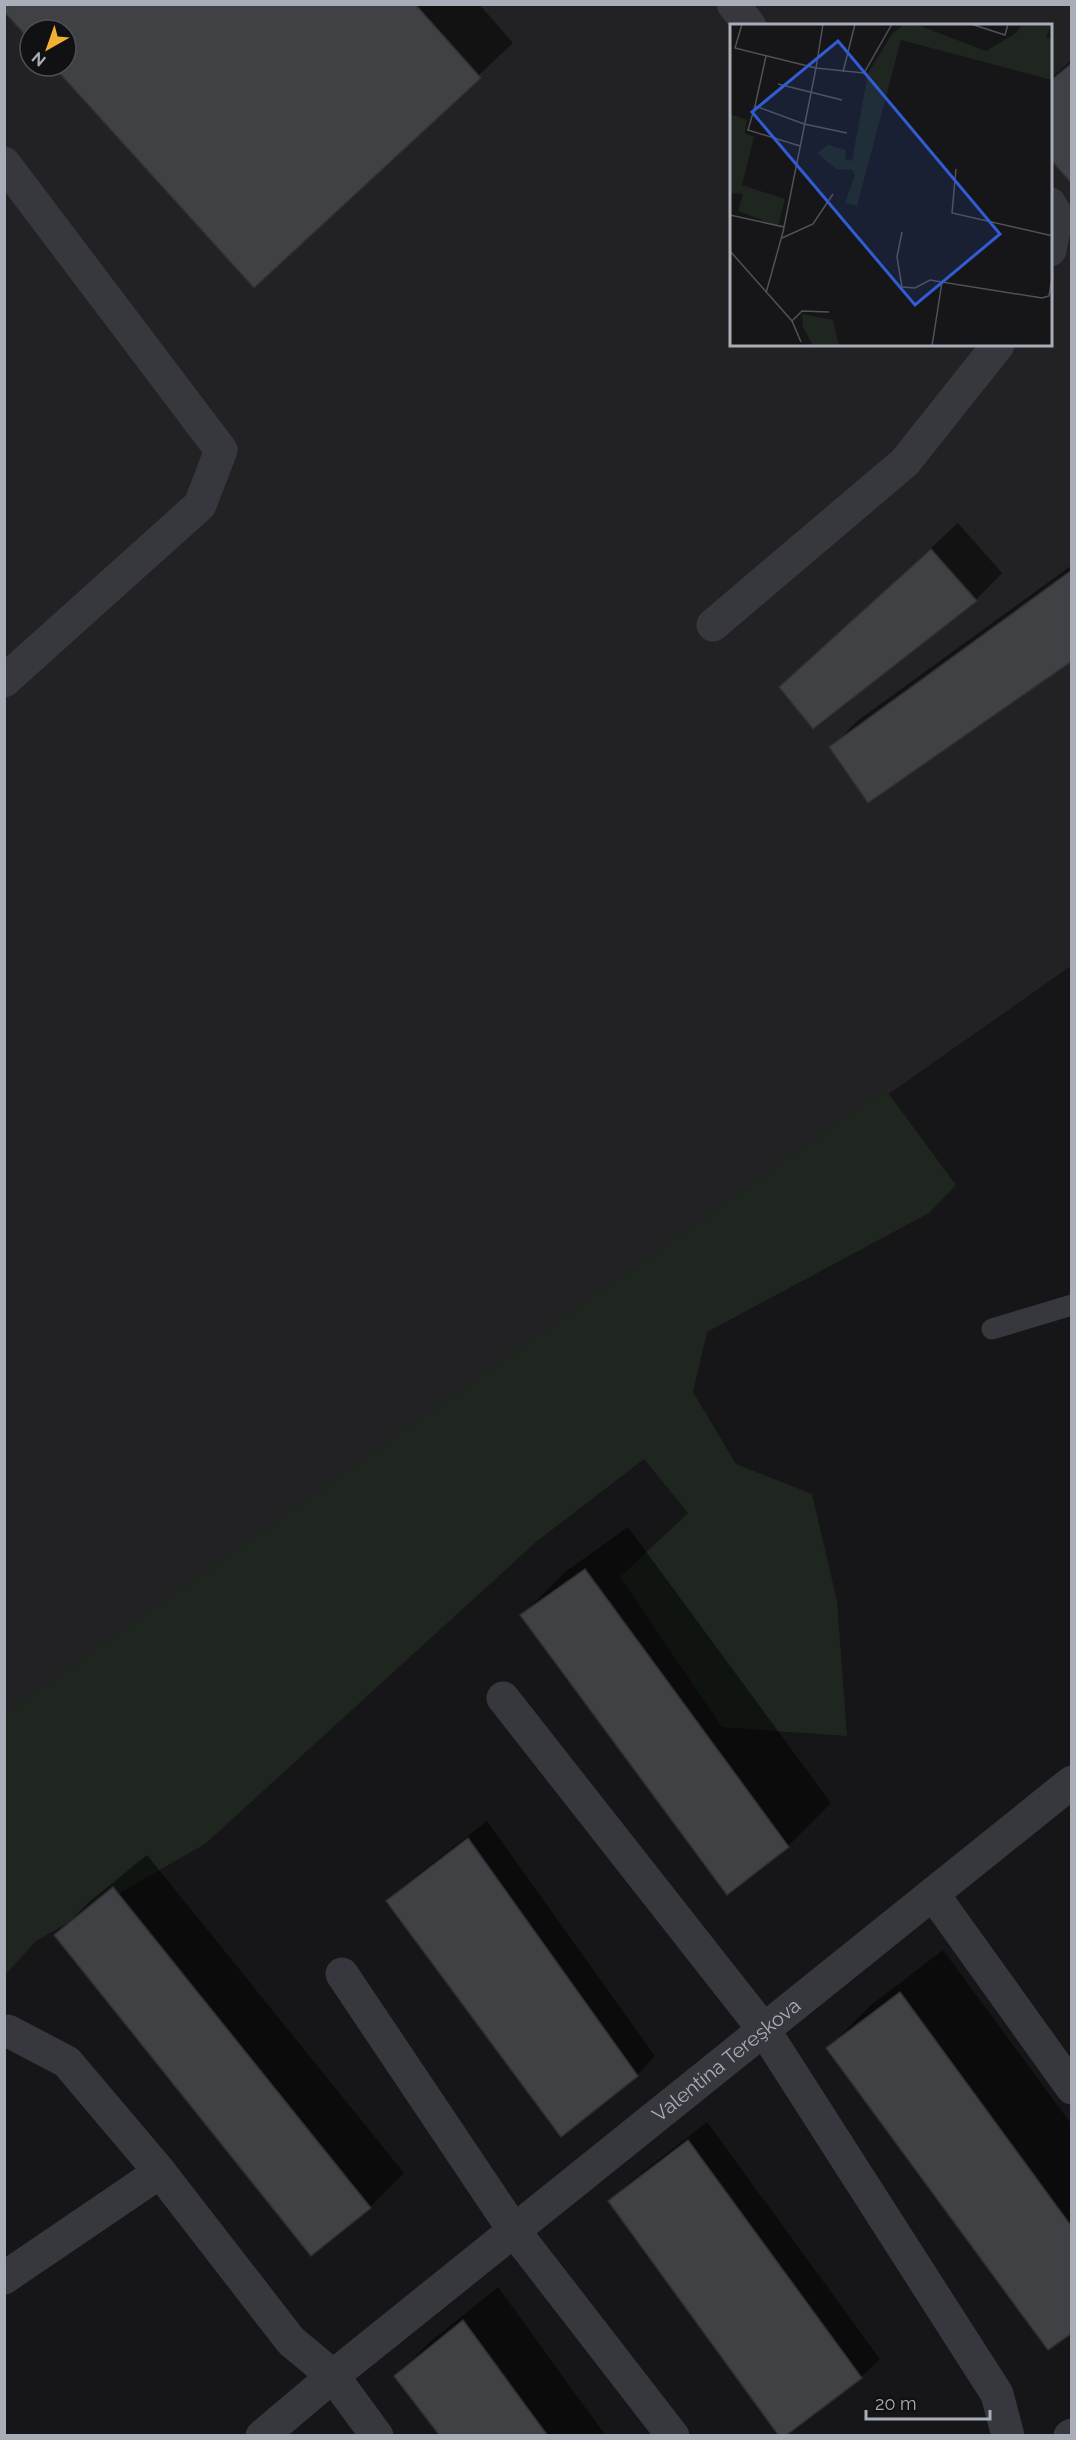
<svg xmlns="http://www.w3.org/2000/svg" width="1076" height="2440" viewBox="0 0 1076 2440" font-family="Raleway,sans-serif">
<style>
.built{fill:#222225;fill-rule:evenodd}
.green{fill:#1e261f}
.shadow{fill:#0007}
.building{fill:#404145;stroke:#303034;stroke-width:1.5}
.lines{fill:none;stroke-linecap:round;stroke-linejoin:round}
.lane{stroke:#37383d;stroke-width:21}
.street{stroke:#37383d;stroke-width:33}
.labels{text-anchor:middle;stroke-width:4.5;stroke-linejoin:round;paint-order:stroke}
.street-label{font-size:20px;fill:#a8adb8;stroke:#111113}
.inset-road{fill:none;stroke:#505258;stroke-width:1.5}
.view{fill:#325cd3;fill-opacity:0.15;stroke:#325cd3;stroke-width:3}
.inset-edge{fill:none;stroke:#a8adb8;stroke-width:3}
</style>
<rect width="100%" height="100%" fill="#161618"/>
<!-- built -->
<path class="built" d="M5 5H1071V966L5 1714ZM731 26H1050V345H731ZM30 30H66V66H30Z"/>
<!-- green -->
<path class="green" d="M885 1089 956 1185 929 1213 707 1332 693 1392 736 1464 812 1494 837 1601 847 1736 722 1727 620 1577 688 1513 644 1459 536 1542 205 1844 36 1941 5 1975V1713Z"/>
<!-- shadow -->
<g class="shadow">
<path d="M4 4H479L513 43 254 286 55 66H66V30H30V38Z"/>
<path d="M1072 60V182L1050 156V79Z"/>
<path d="M958 523 1002 573 976 600 781 687Z"/>
<path d="M1072 565V659L831 748 857 721Z"/>
<path d="M628 1527 831 1803 788 1846 522 1615 565 1572Z"/>
<path d="M487 1821 655 2056 637 2075 388 1901 407 1883Z"/>
<path d="M147 1855 404 2173 370 2207 311 2254 56 1936 89 1902Z"/>
<path d="M943 1950 1072 2125V2331L828 2048 871 2005Z"/>
<path d="M707 2122 880 2359 861 2377 610 2202 629 2183Z"/>
<path d="M498 2287 606 2436H442L396 2376 430 2342Z"/>
</g>
<!-- building -->
<g class="building">
<path d="M4 4H415L481 78 254 288 53 66H66V30H30V40L4 12Z"/>
<path d="M1072 63V184L1050 159V81Z"/>
<path d="M931 549 977 601 813 729 779 687Z"/>
<path d="M1072 570V661L868 803 829 747Z"/>
<path d="M585 1569 789 1847 727 1895 520 1615Z"/>
<path d="M468 1838 638 2076 561 2137 386 1901Z"/>
<path d="M113 1887 371 2208 311 2256 54 1935Z"/>
<path d="M900 1992 1072 2227V2333L1048 2350 826 2048Z"/>
<path d="M688 2140 862 2378 785 2436H779L608 2201Z"/>
<path d="M463 2320 548 2436H440L394 2376Z"/>
</g>
<g class="lines">
<!-- lane -->
<path class="lane" d="M992 1329 1072 1305"/>
<!-- street -->
<g class="street">
<path d="M733 4 750 26"/>
<path d="M4 163 221 450 200 505 4 681"/>
<path d="M1050 204 1057 216 1050 250"/>
<path d="M713 625 905 462 998 345"/>
<path d="M503 1698 764 2030 997 2394 1008 2436"/>
<path d="M933 1894 1072 2088"/>
<path d="M342 1974 515 2232 673 2436"/>
<path id="s1" d="M4 2032 8 2031 67 2062 160 2172 291 2341 333 2376 1072 1782"/>
<path d="M4 2278 160 2172"/>
<path d="M262 2436 333 2376 377 2436"/>
<path d="M1070 2436 1072 2435"/>
</g>
</g>
<g class="labels">
<!-- street labels -->
<g class="street-label">
<text dy="7" stroke="none"><textPath href="#s1" startOffset="988">Valentina Tereşkova</textPath></text>
</g>
</g>
<!-- overview -->
<g transform="translate(730 24)">
<rect width="322" height="322" fill="#161618"/>
<path d="M174 0H185L256 27 286 9 292 0H322L316 13 322 16V56L171 16 127 182 115 179 125 151 122 146 106 145 87 129 98 121 116 126 115 135 122 137 138 49 162 10ZM0 90 17 96 15 109 24 113 12 161 55 175 48 202 8 187 13 170 0 169ZM72 290 103 296 109 322H83L73 303Z" fill="#1e261f"/>
<path class="inset-road" d="M12 0 5 24 86 44 93 0M241 0 275 11 278 0M36 32 25 82 74 100 117 109M113 48 125 0M48 60 112 76M25 82 18 106 70 122M226 145 222 189 323 212M0 191 54 203M172 208 167 233 172 263 185 264 200 256 212 258M52 214 83 200 103 170M0 227 62 297 71 318M36 269 53 208 86 44 134 49 162 0M62 297 72 287 99 288M202 322 212 258 312 274 319 272 323 249"/>
<path class="view" d="M108 17 270 210 185 281 22 88Z"/>
<rect width="322" height="322" class="inset-edge"/>
</g>
<!-- border -->
<rect width="1076" height="2440" fill="none" stroke="#a8adb8" stroke-width="12"/>
<!-- north arrow -->
<g transform="translate(48 48) rotate(220)"><circle r="28" fill="#111113" stroke="#4d4f55" stroke-width="1.5"/>
<path d="M0-4.5L10 22L0 15L-10 22Z" fill="#f2b134"/>
<text y="-9" font-size="16" font-weight="bold" text-anchor="middle" fill="#a8adb8">N</text>
</g>
<!-- scale -->
<path d="M866 2410v9h124v-9" fill="none" stroke="#a8adb8" stroke-width="3"/>
<text x="875" y="2410" font-size="18" fill="#a8adb8" stroke="#111113" stroke-width="4.5" paint-order="stroke">20 m</text>
</svg>
